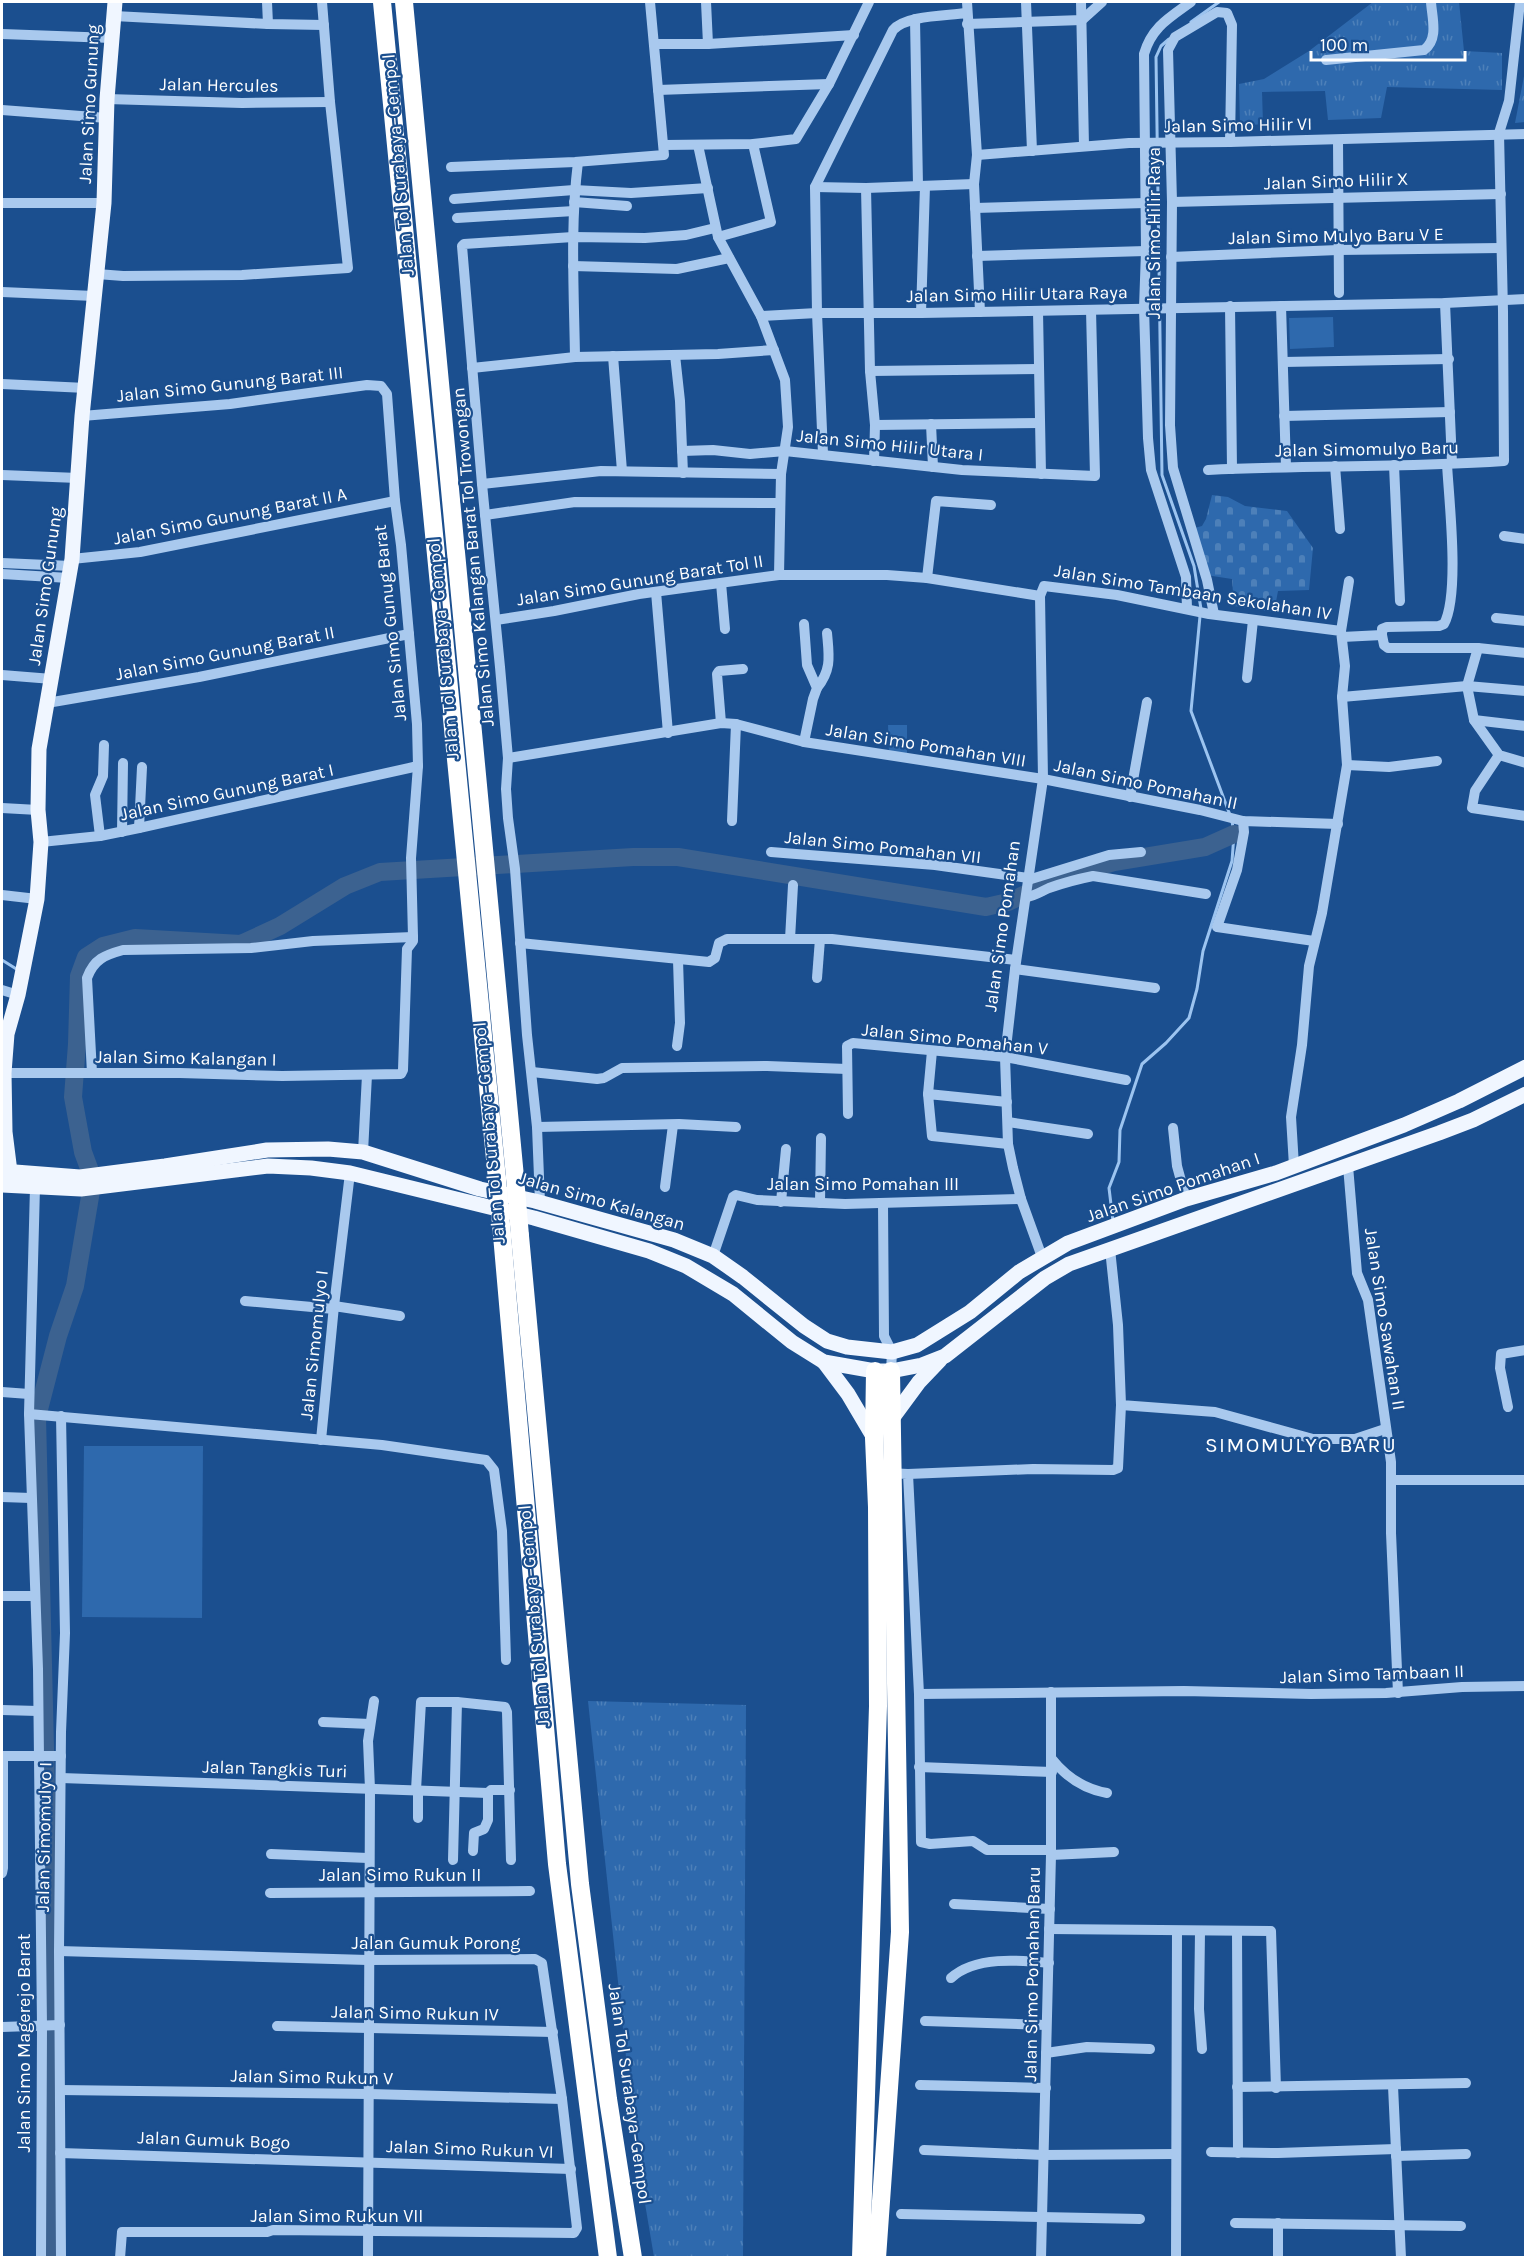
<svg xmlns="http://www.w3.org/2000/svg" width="1527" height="2259" viewBox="0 0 1527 2259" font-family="Karla,sans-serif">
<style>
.grass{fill:url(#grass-tufts)}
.cemetery{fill:url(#cemetery-stones)}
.pitch{fill:#2e69ad}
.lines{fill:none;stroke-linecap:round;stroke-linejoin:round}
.stream{stroke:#9cc4f0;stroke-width:3}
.river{stroke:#3c6290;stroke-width:18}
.minor{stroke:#a9c9ee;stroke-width:10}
.major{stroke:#f0f6ff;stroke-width:15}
.highway{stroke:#fff;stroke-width:18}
.highway-bridge{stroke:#fff;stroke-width:18}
.labels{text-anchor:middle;stroke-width:4.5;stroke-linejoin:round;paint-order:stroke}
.street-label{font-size:18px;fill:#fff;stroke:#1b4f8f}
.quarter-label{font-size:21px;letter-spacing:1.5px;fill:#fff;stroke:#1b4f8f}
</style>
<defs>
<pattern id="grass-tufts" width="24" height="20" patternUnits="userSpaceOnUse" patternTransform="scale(1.5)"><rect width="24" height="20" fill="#2e69ad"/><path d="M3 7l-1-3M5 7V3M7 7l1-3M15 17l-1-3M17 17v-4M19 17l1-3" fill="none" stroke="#4d80b9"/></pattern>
<pattern id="cemetery-stones" width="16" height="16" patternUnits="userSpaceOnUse" patternTransform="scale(1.5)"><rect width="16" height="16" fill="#2e69ad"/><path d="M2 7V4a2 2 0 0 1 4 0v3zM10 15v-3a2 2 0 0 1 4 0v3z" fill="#4d80b9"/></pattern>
</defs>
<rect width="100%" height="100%" fill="#1b4f8f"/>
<!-- grass -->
<g class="grass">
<path d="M1373 2H1459L1464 51 1502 53V90L1387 87 1381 118 1328 120 1325 91 1262 92 1263 124 1240 126 1239 84 1264 79 1309 51Z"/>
<path d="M1525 71V122L1515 123Z"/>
<path d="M588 1701 746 1705 743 2257H654L636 2150Z"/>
</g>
<!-- cemetery -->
<path class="cemetery" d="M1212 495 1228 497 1245 506 1287 511 1313 548 1309 590 1278 591 1274 612 1234 606 1232 579 1206 575 1191 529 1202 526 1206 519Z"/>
<!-- pitch -->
<g class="pitch">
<path d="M1333 317 1334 347 1290 349 1289 318Z"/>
<path d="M888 725H907V755H889Z"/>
<path d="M84 1446H203L202 1618 82 1617Z"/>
</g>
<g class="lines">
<!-- stream -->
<g class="stream">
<path d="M1191 22 1219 2"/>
<path d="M1169 39 1161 46 1156 57 1162 475 1194 566 1201 609"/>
<path d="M1200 616 1191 711 1230 815"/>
<path d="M2 960 18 970"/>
<path d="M1113 1221 1109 1188 1119 1162 1120 1130 1142 1064 1166 1043 1189 1018 1197 989 1203 951 1232 861 1234 834 1232 821"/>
</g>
<!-- river -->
<path class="river" d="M49 2258 48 1871 37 1417 58 1336 75 1286 93 1179 83 1152 73 1097 77 1044 79 976 86 957 103 946 135 938 241 944 280 926 345 886 380 872 633 857H678L986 907 1008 902 1068 875 1114 862 1205 847 1234 834"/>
<!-- minor -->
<g class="minor">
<path d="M267 2 268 24"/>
<path d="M706 2 708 44"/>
<path d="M967 2 977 155 974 184 980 312"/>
<path d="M1026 2 1032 151"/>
<path d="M1081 2 1084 146"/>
<path d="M114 16 268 24 324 25"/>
<path d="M915 19 918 186"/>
<path d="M967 24 1082 20 1102 2"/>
<path d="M2 34 112 38"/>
<path d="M654 44H708L854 35"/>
<path d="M1326 60 1424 50C1439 39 1432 18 1431 2"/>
<path d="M658 90 829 84"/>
<path d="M107 99 242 103 330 102"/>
<path d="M2 110 107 118"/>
<path d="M1338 140 1339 293"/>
<path d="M664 145 753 144 796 139 829 84 869 2"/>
<path d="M698 145 718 237 761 316 785 380 788 427 781 474 779 575"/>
<path d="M977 155 1129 143 1230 142 1526 134"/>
<path d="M451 167 575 162 664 155 650 2"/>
<path d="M815 187 866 188 974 184"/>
<path d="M866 188 870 371 875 425 874 461"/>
<path d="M454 199 574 190 631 193 708 188"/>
<path d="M574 202 627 206"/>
<path d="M1172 202 1501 194"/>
<path d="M2 203H104"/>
<path d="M975 208 1145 203"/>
<path d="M457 218 574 211"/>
<path d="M718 237 771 222 753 144"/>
<path d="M977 256 1146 251"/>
<path d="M1171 257 1338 250 1501 248"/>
<path d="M573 266 677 269 729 258"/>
<path d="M97 274 123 276 242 275 348 268 330 102 322 2"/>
<path d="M2 292 94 296"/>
<path d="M1445 303 1452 463"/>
<path d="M1230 306 1232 469"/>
<path d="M1281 306 1286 467"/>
<path d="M1038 311 1041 474"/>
<path d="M921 313 925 186"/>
<path d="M761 316 817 313H921L1445 303 1526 299"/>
<path d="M675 355 680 401 683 473"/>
<path d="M613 356 622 471"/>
<path d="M575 357C574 292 570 226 578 162"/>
<path d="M1283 362 1449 359"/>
<path d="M472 368 575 357 718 354 774 350"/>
<path d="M870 371 1038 369"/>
<path d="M2 384 86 388"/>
<path d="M1284 416 1450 412"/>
<path d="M931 424 933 467"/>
<path d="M875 425 1040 423"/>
<path d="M682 451 713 450 750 454 785 451 962 470 1095 476 1091 310"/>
<path d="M823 454 817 313 815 187 893 30C906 15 947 16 966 13"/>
<path d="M1394 465 1400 601"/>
<path d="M1335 466 1340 529"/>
<path d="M1208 470C1306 465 1405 468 1504 461L1503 311 1499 133 1509 101 1520 2"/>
<path d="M2 475 78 478"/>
<path d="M482 484 601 471 781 474"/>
<path d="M485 515 575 502 780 503"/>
<path d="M1504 536 1526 539"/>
<path d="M72 559 140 552 395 501"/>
<path d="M2 563 71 566"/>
<path d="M2 574 69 578"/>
<path d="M927 578 936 501 991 505"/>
<path d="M721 583 725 629"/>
<path d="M656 592 668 733"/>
<path d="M1187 609 1186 577 1151 470 1148 438 1144 308 1146 251 1144 54C1152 27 1169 18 1191 2"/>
<path d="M1214 614 1207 580 1173 468 1170 425 1172 202 1168 50 1175 37 1217 12 1227 13 1232 25 1230 142"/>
<path d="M1496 618 1526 621"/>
<path d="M496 620 554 611 639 594 779 575H887L927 578 1040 596"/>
<path d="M1341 631 1349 581"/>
<path d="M1382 635V629L1387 627 1439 626 1444 624C1460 594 1449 501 1447 464"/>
<path d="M1342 637 1382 635 1384 645 1388 648H1478L1526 653"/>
<path d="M1478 648 1467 686 1474 720 1499 755 1526 763"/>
<path d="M2 675 52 679"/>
<path d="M1247 678 1253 620"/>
<path d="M817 688C832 669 829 656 827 633"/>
<path d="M1342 697 1467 686 1526 691"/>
<path d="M47 703 199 677 409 634"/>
<path d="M1474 720 1526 726"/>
<path d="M721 723 717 674 719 671 743 669"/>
<path d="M804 742 1043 779 1200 810 1243 821 1338 824"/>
<path d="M1499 755 1475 791 1472 808 1526 816"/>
<path d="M508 758 721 723 736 724 804 742 813 699 817 688 807 665 804 624"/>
<path d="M1347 765 1389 767 1437 761"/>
<path d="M1130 797 1147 702"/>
<path d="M2 808 38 810"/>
<path d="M732 821 736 724"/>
<path d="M1243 821 1244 832 1237 870 1217 927 1314 941"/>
<path d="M139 828 142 767"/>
<path d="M122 832 123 763"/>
<path d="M100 836 95 795 103 776 104 745"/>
<path d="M41 842 100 836 139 828 418 766"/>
<path d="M771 852 935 865 1028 878"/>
<path d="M1028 880 1109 855 1141 852"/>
<path d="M2 895 37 899"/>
<path d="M1026 897C1035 896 1040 892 1049 888 1063 883 1078 879 1093 876L1206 894"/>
<path d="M790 939 793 885"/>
<path d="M520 943 709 962 715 958 719 943 727 939H832L1016 960"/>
<path d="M1015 969 1155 988"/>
<path d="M817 978 820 939"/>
<path d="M2 990 18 995"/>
<path d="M677 1046 680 1023 678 960"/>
<path d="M532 1072 597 1079 604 1078 622 1068 767 1066 847 1069"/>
<path d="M2 1073H180L282 1076 401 1074 403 1070 407 949 413 941V937L411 858 418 766 417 724 401 545 395 501 387 394 381 386 367 385 230 404 82 416"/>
<path d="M92 1073 87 978C94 959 105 955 123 950L251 948 313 941 413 937"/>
<path d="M928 1094 932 1051"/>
<path d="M1007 1102 928 1094 932 1136 1008 1144"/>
<path d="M848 1114 847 1046 853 1043 1005 1057 1126 1080"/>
<path d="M1008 1122 1088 1134"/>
<path d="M537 1127 679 1124 736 1127"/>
<path d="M1173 1128 1177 1166 1186 1199"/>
<path d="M363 1152 367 1075"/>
<path d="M1348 1166 1357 1273 1368 1300 1391 1462V1533L1398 1693"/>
<path d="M35 1187 29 1414 38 1669 42 2026 41 2258"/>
<path d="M665 1187 673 1125"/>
<path d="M540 1202 537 1127 527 1035 515 869 508 818 506 789 508 758 500 667 482 484 462 246 464 244 573 237 645 238 686 235 715 228"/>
<path d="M781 1202 786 1149"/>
<path d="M820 1203 821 1138"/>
<path d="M883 1203 884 1336 892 1352 891 1371"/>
<path d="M1110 1249 1118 1325 1121 1405 1215 1412 1313 1439H1355L1385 1429"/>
<path d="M713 1256 733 1197 736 1195 757 1200 845 1204 1021 1199"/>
<path d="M1042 1257 1021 1199 1013 1168 1008 1144 1005 1057 1015 969 1043 779 1040 596 1044 586 1117 595 1209 614 1341 631 1345 666 1342 697 1347 765 1322 913 1309 966 1302 1045 1291 1117 1294 1166"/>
<path d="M245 1301 334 1309"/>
<path d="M334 1306 400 1316"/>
<path d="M2 1392 29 1394"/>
<path d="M1508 1407 1500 1368 1501 1354 1526 1350"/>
<path d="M29 1414 382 1445 486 1460 494 1470 502 1531 506 1660"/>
<path d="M321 1440 334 1306 350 1173"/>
<path d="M888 1473 908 1474 919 1694 921 1842 930 1844 973 1841 987 1850H1051"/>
<path d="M908 1474 1033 1469 1113 1470 1118 1468 1121 1405"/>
<path d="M1392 1480H1526"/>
<path d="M2 1497 31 1498"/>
<path d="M2 1596H34"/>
<path d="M919 1694 1184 1691 1311 1694 1386 1693 1462 1687 1526 1686"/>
<path d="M2 1710 38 1711"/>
<path d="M323 1722 370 1724"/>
<path d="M2 1756H61"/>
<path d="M1051 1758C1066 1777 1083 1789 1107 1793"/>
<path d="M919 1767 1052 1772"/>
<path d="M61 1778 488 1793 491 1790H510"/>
<path d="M416 1790 421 1702H457L505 1707 507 1712 511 1860"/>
<path d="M418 1790V1818"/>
<path d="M473 1851 474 1833 484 1829 488 1820V1793"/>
<path d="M271 1854 368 1858"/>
<path d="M1051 1855 1114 1852"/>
<path d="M453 1860 457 1702"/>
<path d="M2 1873 3 1868V1756"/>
<path d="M270 1893 530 1891"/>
<path d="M954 1904 1050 1909"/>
<path d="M1049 1929 1271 1931 1276 2088"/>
<path d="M1200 1931 1199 2009 1202 2049"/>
<path d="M1237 1931 1238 2153"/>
<path d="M59 1951 368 1960 535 1959 542 1963 562 2099 577 2228 574 2233 273 2230 267 2232H122L120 2258"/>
<path d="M951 1978C975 1956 1019 1960 1049 1963"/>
<path d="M925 2021 1046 2025"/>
<path d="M277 2026 553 2032"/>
<path d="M2 2027 60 2025"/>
<path d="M1046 2053 1087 2047 1150 2049"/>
<path d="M920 2085 1046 2088"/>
<path d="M1393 2086 1401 2258"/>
<path d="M1237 2087 1466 2083"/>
<path d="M60 2090 369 2094 562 2099"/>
<path d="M924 2150 1043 2155 1176 2154"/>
<path d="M1211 2152 1278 2153 1396 2149"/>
<path d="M60 2153 571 2169"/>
<path d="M1396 2156 1466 2154"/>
<path d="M901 2214 1140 2219"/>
<path d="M1235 2223 1461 2226"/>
<path d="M1278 2223V2258"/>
<path d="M61 2258 59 1951 61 1732 65 1633 61 1416"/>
<path d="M368 2258 370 1789 368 1741 374 1701"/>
<path d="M1041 2258 1051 1855V1692"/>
<path d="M1176 2258 1177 1931"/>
</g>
<!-- major -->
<g class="major">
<path d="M2 1171 80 1177 165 1166 267 1150 328 1149 363 1152 480 1189 535 1201 674 1240 713 1256 743 1277 804 1326 827 1341 847 1347 892 1352 917 1345 970 1312 1019 1272 1068 1243 1186 1199 1276 1173 1404 1125 1459 1101 1526 1067"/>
<path d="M10 1172 5 1132 4 1073 7 1034 18 995 37 899 41 842 38 810 39 749 72 559 82 416 104 203 107 99 115 2"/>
<path d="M2 1185 81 1189 268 1166 311 1168 350 1173 534 1218 649 1251 686 1266 733 1294 792 1342 824 1362 875 1371H891L922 1365 945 1356 1045 1278 1069 1264 1439 1133 1473 1120 1526 1094"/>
<path d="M824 1362 848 1394 874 1438"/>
<path d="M891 1420 919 1382 940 1360"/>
</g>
<!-- highway -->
<g class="highway">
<path d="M382 2 497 1179"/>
<path d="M404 2 515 1177"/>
<path d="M502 1235 557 1864 608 2258"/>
<path d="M520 1236 580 1884 608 2099 633 2258"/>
<path d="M861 2258 878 1706 877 1507 874 1438 875 1371"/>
<path d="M877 2258 900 1932 891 1371"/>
</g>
<!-- highway-bridge -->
<g class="highway-bridge">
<path d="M515 1177 520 1236"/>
<path d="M497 1179 502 1235"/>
</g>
</g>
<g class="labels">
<!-- street labels -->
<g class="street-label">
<text transform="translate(219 85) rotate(1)" y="6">Jalan Hercules</text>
<text transform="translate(89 104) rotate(-87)" y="6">Jalan Simo Gunung</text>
<text transform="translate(1238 125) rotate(-1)" y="6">Jalan Simo Hilir VI</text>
<text transform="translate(398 165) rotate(-95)" y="6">Jalan Tol Surabaya–Gempol</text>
<text transform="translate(1336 181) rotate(-2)" y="6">Jalan Simo Hilir X</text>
<text transform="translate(1154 233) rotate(-90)" y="6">Jalan Simo Hilir Raya</text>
<text transform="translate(1336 236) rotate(-1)" y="6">Jalan Simo Mulyo Baru V E</text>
<text transform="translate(1017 294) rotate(-1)" y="6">Jalan Simo Hilir Utara Raya</text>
<text transform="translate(230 384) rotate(-6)" y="6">Jalan Simo Gunung Barat III</text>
<text transform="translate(890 445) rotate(6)" y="6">Jalan Simo Hilir Utara I</text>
<text transform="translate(1367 449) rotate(-1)" y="6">Jalan Simomulyo Baru</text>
<text transform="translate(230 516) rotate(-11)" y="6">Jalan Simo Gunung Barat II A</text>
<text transform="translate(473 557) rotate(-95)" y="6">Jalan Simo Kalangan Barat Tol Trowongan</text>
<text transform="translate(640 580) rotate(-9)" y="6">Jalan Simo Gunung Barat Tol II</text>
<text transform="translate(45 586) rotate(-82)" y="6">Jalan Simo Gunung</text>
<text transform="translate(1193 592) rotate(9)" y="6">Jalan Simo Tambaan Sekolahan IV</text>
<text transform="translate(390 623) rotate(-96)" y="6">Jalan Simo Gunug Barat</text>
<text transform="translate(443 649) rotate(-95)" y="6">Jalan Tol Surabaya–Gempol</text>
<text transform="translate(225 653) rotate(-11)" y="6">Jalan Simo Gunung Barat II</text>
<text transform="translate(926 745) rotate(9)" y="6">Jalan Simo Pomahan VIII</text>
<text transform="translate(1146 784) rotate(12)" y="6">Jalan Simo Pomahan II</text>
<text transform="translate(227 792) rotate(-12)" y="6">Jalan Simo Gunung Barat I</text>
<text transform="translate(883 847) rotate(6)" y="6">Jalan Simo Pomahan VII</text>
<text transform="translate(1002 926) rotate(-82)" y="6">Jalan Simo Pomahan</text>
<text transform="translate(955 1039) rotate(6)" y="6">Jalan Simo Pomahan V</text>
<text transform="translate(186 1058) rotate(1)" y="6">Jalan Simo Kalangan I</text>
<text transform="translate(489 1133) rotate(-95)" y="6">Jalan Tol Surabaya–Gempol</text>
<text x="863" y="1190">Jalan Simo Pomahan III</text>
<text transform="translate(1173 1187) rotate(-19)" y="6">Jalan Simo Pomahan I</text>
<text transform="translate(602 1201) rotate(16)" y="6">Jalan Simo Kalangan</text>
<text transform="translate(1385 1319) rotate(81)" y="6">Jalan Simo Sawahan II</text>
<text transform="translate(314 1345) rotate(-84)" y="6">Jalan Simomulyo I</text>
<text transform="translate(534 1616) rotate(-95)" y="6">Jalan Tol Surabaya–Gempol</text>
<text transform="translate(1372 1674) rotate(-2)" y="6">Jalan Simo Tambaan II</text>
<text transform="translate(275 1769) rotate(2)" y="6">Jalan Tangkis Turi</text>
<text transform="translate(44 1837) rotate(-89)" y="6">Jalan Simomulyo I</text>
<text x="400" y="1881">Jalan Simo Rukun II</text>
<text x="436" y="1949">Jalan Gumuk Porong</text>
<text transform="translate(1032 1974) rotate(-89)" y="6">Jalan Simo Pomahan Baru</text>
<text transform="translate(415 2013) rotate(1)" y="6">Jalan Simo Rukun IV</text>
<text transform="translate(24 2043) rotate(-90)" y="6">Jalan Simo Magerejo Barat</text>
<text transform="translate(312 2077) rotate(1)" y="6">Jalan Simo Rukun V</text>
<text transform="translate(630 2094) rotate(82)" y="6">Jalan Tol Surabaya–Gempol</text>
<text transform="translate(214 2140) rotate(2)" y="6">Jalan Gumuk Bogo</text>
<text transform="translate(470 2149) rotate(2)" y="6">Jalan Simo Rukun VI</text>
<text x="337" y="2222">Jalan Simo Rukun VII</text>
</g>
<!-- quarter labels -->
<g class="quarter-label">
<text x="1301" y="1452">SIMOMULYO BARU</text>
</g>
</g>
<!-- border -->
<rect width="1527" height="2259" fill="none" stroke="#ffffff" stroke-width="6"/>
<!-- scale -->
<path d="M1311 51v9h154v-9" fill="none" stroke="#ffffff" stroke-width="3"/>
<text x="1320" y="51" font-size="18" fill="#ffffff" stroke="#1b4f8f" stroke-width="4.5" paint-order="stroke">100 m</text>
</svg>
